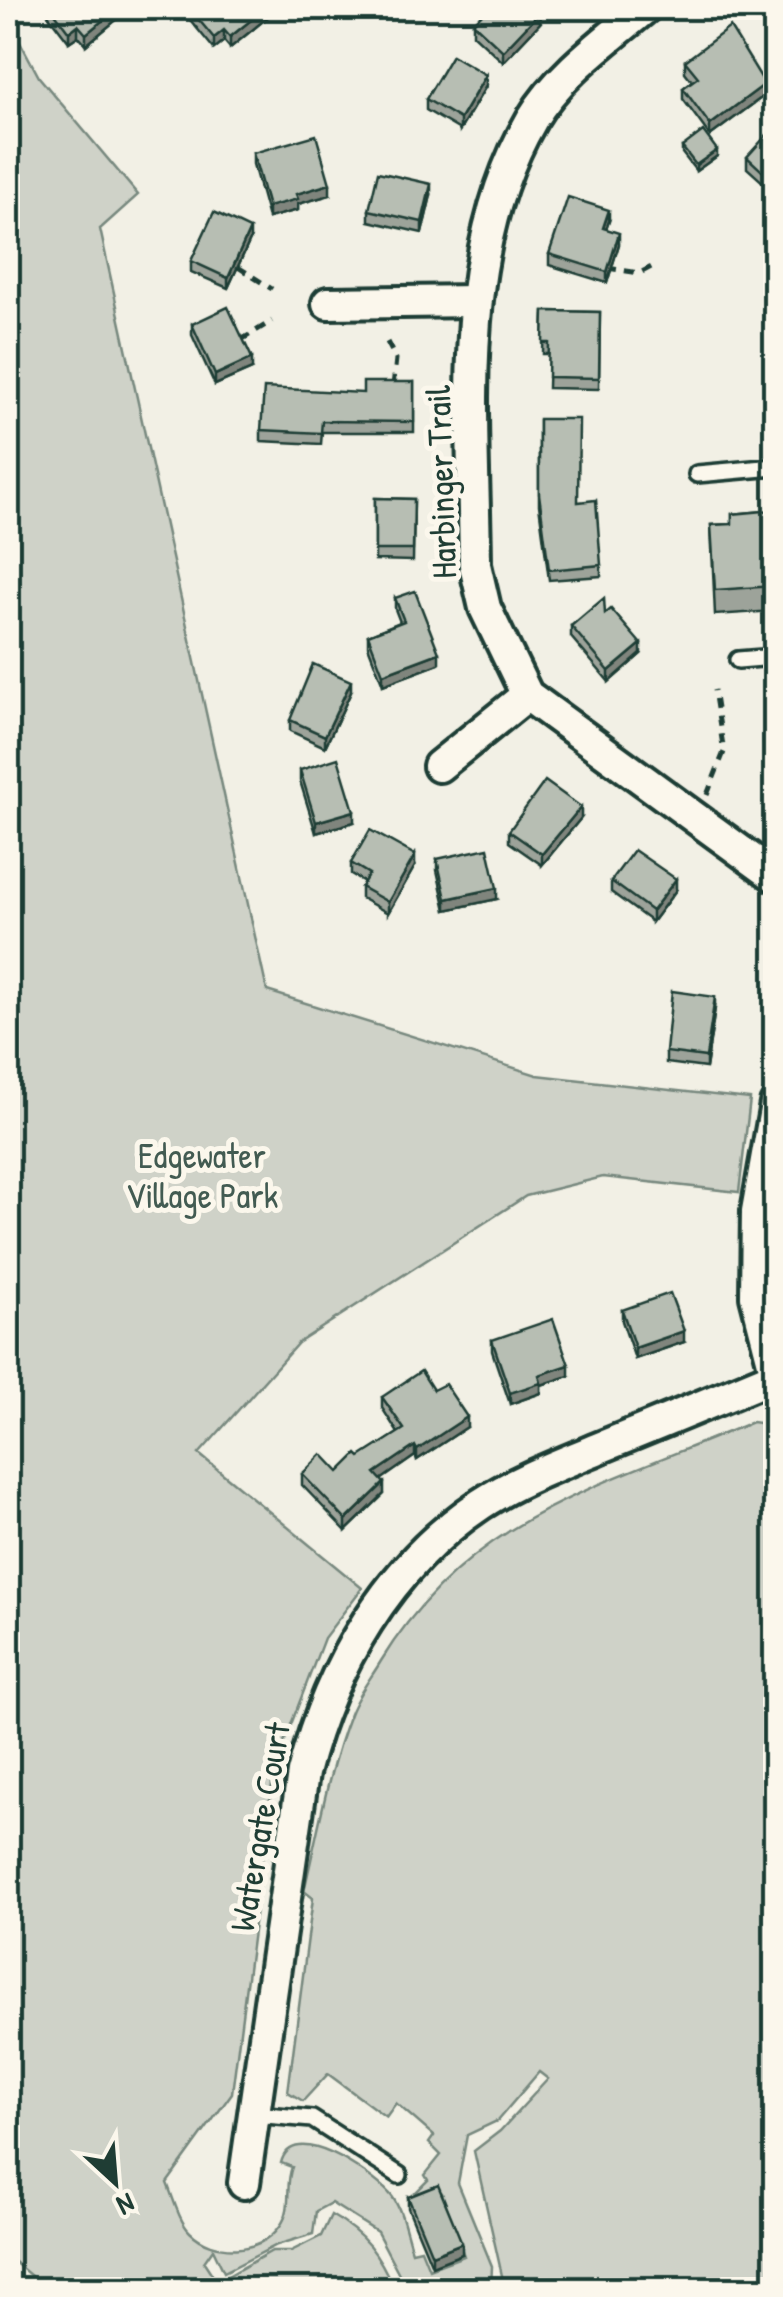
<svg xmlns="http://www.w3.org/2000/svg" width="783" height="2297" viewBox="0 0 783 2297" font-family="'Patrick Hand',sans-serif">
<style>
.green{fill:#cfd2c8;stroke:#77887e;stroke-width:2.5}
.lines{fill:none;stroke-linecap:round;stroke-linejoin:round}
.service-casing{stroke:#1f3d34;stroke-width:22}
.minor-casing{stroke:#1f3d34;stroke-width:38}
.path{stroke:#1f3d34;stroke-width:5;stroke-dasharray:10 8;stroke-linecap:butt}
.service{stroke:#fbf7ec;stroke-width:15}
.minor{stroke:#fbf7ec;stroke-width:30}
.wall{fill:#9da39a;stroke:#1f3d34;stroke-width:2.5}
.shaded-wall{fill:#80857d;stroke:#1f3d34;stroke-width:2.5}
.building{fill:#b7beb3;stroke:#1f3d34;stroke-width:2.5}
.labels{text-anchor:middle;stroke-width:10;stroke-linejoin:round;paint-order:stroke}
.street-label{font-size:35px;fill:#1f3d34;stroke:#fbf7ec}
.park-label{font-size:35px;fill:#425b52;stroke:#fbf7ec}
</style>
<rect width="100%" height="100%" fill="#f2f0e5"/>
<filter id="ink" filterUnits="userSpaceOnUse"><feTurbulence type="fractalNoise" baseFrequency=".01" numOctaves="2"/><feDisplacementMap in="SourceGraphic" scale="20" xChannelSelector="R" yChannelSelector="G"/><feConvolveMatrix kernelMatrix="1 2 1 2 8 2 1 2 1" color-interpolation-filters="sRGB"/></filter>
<g filter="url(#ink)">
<!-- green -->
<path class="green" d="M8 19 39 77 138 195 100 229 267 991 537 1075 750 1099 739 1192 603 1177 526 1196 298 1343 199 1454 362 1588 324 1638 274 1769 232 2093 167 2183C173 2197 179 2221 190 2232 213 2255 260 2255 280 2226 294 2207 284 2187 292 2167L281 2163C292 2118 370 2173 389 2193 402 2206 406 2234 412 2251L421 2249 429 2269 464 2256 442 2193 411 2204 412 2196 428 2180 425 2175 441 2155 429 2143 434 2136 396 2103 386 2117 328 2074 303 2101 288 2092 313 1898 304 1891C318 1832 328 1771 350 1714 357 1695 371 1678 381 1661 470 1515 605 1485 752 1422L766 1424 776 1440 775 2289H505L474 2151 500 2131 548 2079 539 2072 497 2121 467 2135 458 2183 492 2266 491 2289H407L377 2232 331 2203 316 2211 313 2234 277 2245 224 2272 213 2249 204 2262 217 2282 272 2251H291L321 2236 331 2215C365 2234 379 2254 394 2289H39L42 2285 8 2257Z"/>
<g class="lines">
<!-- service casing -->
<g class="service-casing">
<g id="service">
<path d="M697 474 776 467"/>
<path d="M738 660 776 657"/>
<path d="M254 2114 312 2119 399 2175"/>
</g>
</g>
<!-- minor casing -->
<g class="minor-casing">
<g id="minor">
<path d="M645 8C607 40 558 75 532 119 454 253 474 417 475 565L485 608 527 695 776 877"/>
<path d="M328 303 475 301"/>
<path d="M439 766 527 695"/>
<path d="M776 1104 757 1211 756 1296 776 1374"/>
<path d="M244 2183 303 1773C330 1667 388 1566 481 1504 517 1480 559 1465 599 1448 658 1424 717 1400 776 1375"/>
</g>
</g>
<!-- path -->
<g class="path">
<path d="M238 267 272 289"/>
<path d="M607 268 640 273 657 264"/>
<path d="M241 340 272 321"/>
<path d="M387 342 396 359 393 386"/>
<path d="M707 795 724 752 714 690"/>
<path d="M775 1851 776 1852"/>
</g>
<!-- service -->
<use href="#service" class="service"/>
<!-- minor -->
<use href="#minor" class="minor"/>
</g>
<!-- wall -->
<g class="wall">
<path d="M43 8H126V12L86 45 78 36 69 42Z"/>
<path d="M182 8H279L230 48 224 41 214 49 182 10Z"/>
<path d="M473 23H540L503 62 473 34Z"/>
<path d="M685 61 765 95 710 136 683 99V88L692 81 685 72Z"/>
<path d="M486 86 460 130 426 110V99Z"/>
<path d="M776 128V194L747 168V157Z"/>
<path d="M682 147 717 156 696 171 682 153Z"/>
<path d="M253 153 330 195 298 204V210L268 218 253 164Z"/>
<path d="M431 195 422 233 369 221V210Z"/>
<path d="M609 221 606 229 619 244 607 283 549 265V254Z"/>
<path d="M250 240 228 288 191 272V261Z"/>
<path d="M544 311 600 312 599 389 548 388 549 354H543Z"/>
<path d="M192 324 252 369 215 385 192 335Z"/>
<path d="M414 382V432H322L321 444 261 441V430L363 393Z"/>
<path d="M539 419 578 502 601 565V576L549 580 539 505Z"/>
<path d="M375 498 414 499 413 561 375 560Z"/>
<path d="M776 510V611L715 615 711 525 732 524V514Z"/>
<path d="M395 598 439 664 383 685 368 646V635L400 622 395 609Z"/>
<path d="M571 626 641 654 609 682 571 637Z"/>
<path d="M351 692 325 747 290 731V720Z"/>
<path d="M764 716H776V807L768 808 764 742Z"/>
<path d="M300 770 354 822 316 833 300 781Z"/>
<path d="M581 818 542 865 509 842V831Z"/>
<path d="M437 859 497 899 446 910 437 870Z"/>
<path d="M351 863 415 866 388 913 361 898V887L364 882 351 874Z"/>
<path d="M611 881 676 890 652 922 611 892Z"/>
<path d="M715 1008 706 1068 666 1063V1052Z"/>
<path d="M622 1310 684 1342 635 1359 622 1321Z"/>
<path d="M492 1340 569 1376 541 1385V1393L510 1404 492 1351Z"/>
<path d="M433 1390 467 1427 417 1460 415 1456 381 1479 384 1494 346 1531 302 1485V1474L339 1472 398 1433 382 1408V1397Z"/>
<path d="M408 2197 462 2254 432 2266 408 2208Z"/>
</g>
<!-- shaded-wall -->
<g class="shaded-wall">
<path d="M118 8H126V12L86 45V34Z"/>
<path d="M266 8H279L230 48V37Z"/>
<path d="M540 12V23L503 62V51Z"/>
<path d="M78 25V36L69 42V32Z"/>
<path d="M224 30V41L214 49V38Z"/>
<path d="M486 75V86L460 130V119Z"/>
<path d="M765 84V95L710 136V125Z"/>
<path d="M717 150V156L696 171V165Z"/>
<path d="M330 184V195L298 204V210L268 218V207L296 194Z"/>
<path d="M431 184V195L422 233V222Z"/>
<path d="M609 210V221L603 238V228Z"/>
<path d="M250 229V240L228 288V278Z"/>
<path d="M619 233V244L607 283V272Z"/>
<path d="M252 358V369L215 385V375Z"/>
<path d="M641 644V654L609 682V671Z"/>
<path d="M439 653V664L383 685V674Z"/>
<path d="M351 681V692L325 747V736Z"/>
<path d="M581 807V818L542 865V854Z"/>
<path d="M354 811V822L316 833V822Z"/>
<path d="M415 855V866L388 913V902Z"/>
<path d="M676 879V890L652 922V911Z"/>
<path d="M497 888V899L446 910V899Z"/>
<path d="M715 997V1008L706 1068V1057Z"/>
<path d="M684 1331V1342L635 1359V1348Z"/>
<path d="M569 1365V1376L541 1385V1393L510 1404V1393L539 1375Z"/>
<path d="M467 1417V1427L417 1460V1450Z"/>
<path d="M415 1446V1456L375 1484V1473Z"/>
<path d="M384 1483V1494L346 1531V1520Z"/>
<path d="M462 2243V2254L432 2266V2255Z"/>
</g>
<!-- building -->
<g class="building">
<path d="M51 8H118L86 34 78 25 69 32Z"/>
<path d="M189 8H266L230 37 224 30 214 38Z"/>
<path d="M488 8H535L540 12 503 51 473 23Z"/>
<path d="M730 27 765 84 710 125 683 88 698 77 685 61Z"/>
<path d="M452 55 486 75 460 119 426 99Z"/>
<path d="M774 127 776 128V184L747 157Z"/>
<path d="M703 131 717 150 696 165 682 147Z"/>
<path d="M316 135 330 184 296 194 298 199 268 207 253 153Z"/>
<path d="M378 172 431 184 422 222 369 210Z"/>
<path d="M568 197 609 210 603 228 619 233 607 272 549 254Z"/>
<path d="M214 212 250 229 228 278 191 261Z"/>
<path d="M228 307 252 358 215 375 192 324Z"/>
<path d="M544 311 600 312 599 378 548 377 549 343H543Z"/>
<path d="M363 382H414V422L322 421 321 433 261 430 264 388 363 393Z"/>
<path d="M539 419H579L578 502 596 500 601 565 549 570 539 494Z"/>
<path d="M375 498 414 499 413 550H375Z"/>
<path d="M776 510V586L715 590 711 525 732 524V514Z"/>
<path d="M415 591 439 653 383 674 368 635 404 621 395 598Z"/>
<path d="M604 598 605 614 611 609 641 644 609 671 571 626Z"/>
<path d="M313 664 351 681 325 736 290 720Z"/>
<path d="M764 716H776V782H768Z"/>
<path d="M338 758 354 811 316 822 300 770Z"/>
<path d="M545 781 581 807 542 854 509 831Z"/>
<path d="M370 830 415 855 388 902 361 887 369 874 351 863Z"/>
<path d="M488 848 497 888 446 899 437 859Z"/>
<path d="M634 850 676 879 652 911 611 881Z"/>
<path d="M672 991 715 997 706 1057 666 1052Z"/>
<path d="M670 1293 684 1331 635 1348 622 1310Z"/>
<path d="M553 1319 569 1365 539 1375 541 1383 510 1393 492 1340Z"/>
<path d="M421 1371 433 1390 445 1384 467 1417 417 1450 415 1446 375 1473 384 1483 346 1520 302 1474 322 1454 339 1472 357 1454 360 1457 404 1429 382 1397Z"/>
<path d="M438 2185 462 2243 432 2255 408 2197Z"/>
</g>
</g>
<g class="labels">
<!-- street labels -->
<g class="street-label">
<text transform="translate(441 482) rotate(-92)" y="12">Harbinger Trail</text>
<text transform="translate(260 1827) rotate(-80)" y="12">Watergate Court</text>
</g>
<!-- park labels -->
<g class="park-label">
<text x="202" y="1168">Edgewater<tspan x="202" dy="40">Village Park</tspan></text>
</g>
</g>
<!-- margin -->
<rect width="783" height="2297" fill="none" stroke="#fbf7ec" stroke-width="40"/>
<rect x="20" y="20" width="743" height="2257" fill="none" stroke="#1f3d34" stroke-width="4" filter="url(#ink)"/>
<!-- north arrow -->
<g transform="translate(115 2182) rotate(154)" stroke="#fbf7ec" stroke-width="8" paint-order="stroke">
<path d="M0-8L18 38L0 25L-18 38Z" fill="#1f3d34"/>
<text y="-15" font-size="28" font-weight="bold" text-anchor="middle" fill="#1f3d34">N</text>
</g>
</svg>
